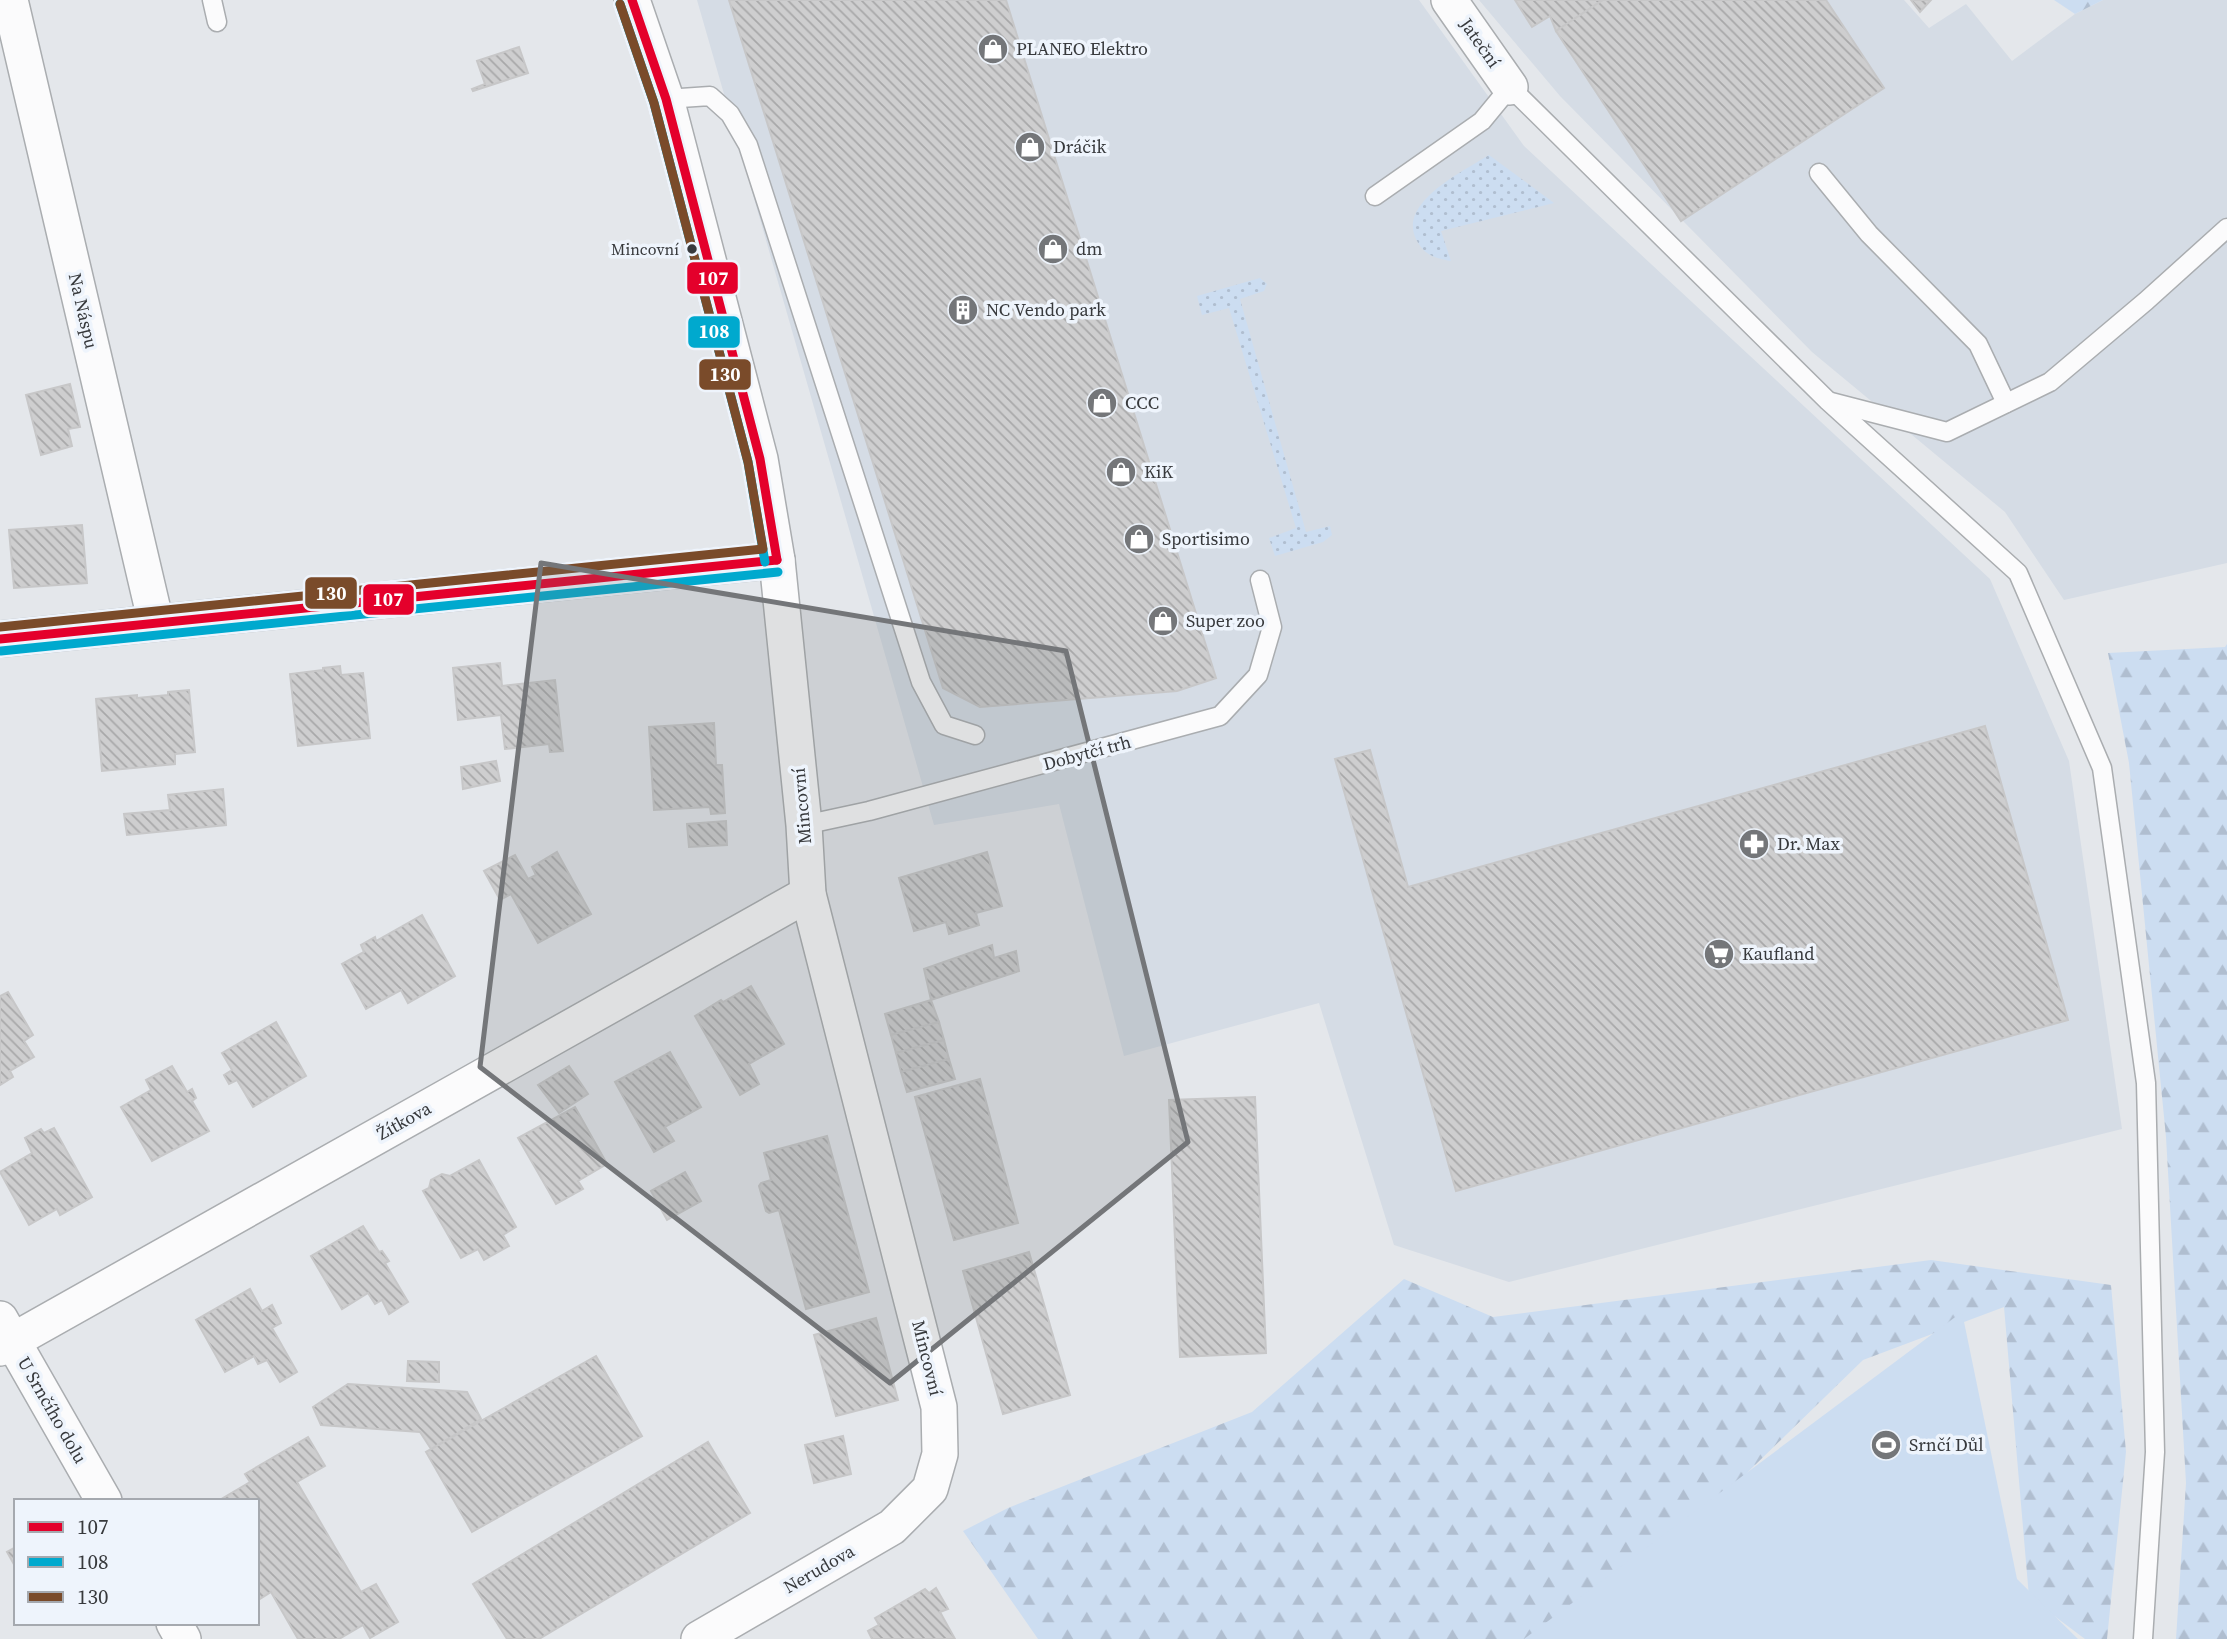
<svg xmlns="http://www.w3.org/2000/svg" width="2227" height="1639" viewBox="0 0 2227 1639" font-family="'Source Serif 4',serif">
<style>
.built{fill:#d5dce5}
.green{fill:url(#green-dots)}
.forest{fill:url(#forest-firs)}
.pitch{fill:#ccddf1}
.building{fill:url(#building-back-hatch);stroke:#c7c7c8;stroke-width:2}
.lines{fill:none;stroke-linecap:round;stroke-linejoin:round}
.service-casing{stroke:#aaadb0;stroke-width:21}
.minor-casing{stroke:#aaadb0;stroke-width:38}
.service{stroke:#fbfbfc;stroke-width:18}
.minor{stroke:#fbfbfc;stroke-width:35}
.bus-1-casing{stroke:#eef4fc;stroke-width:14}
.bus-2-casing{stroke:#eef4fc;stroke-width:14}
.bus-3-casing{stroke:#eef4fc;stroke-width:14}
.bus-1{stroke:#e4002b;stroke-width:9}
.bus-2{stroke:#00a9ce;stroke-width:9}
.bus-3{stroke:#7a4b2a;stroke-width:9}
.marked{fill:#747679;fill-opacity:0.2;stroke:#747679;stroke-width:5;stroke-linejoin:round}
.bus-dot{fill:#37393c;stroke:#eef4fc;stroke-width:2.5}
.labels{text-anchor:middle;stroke-width:7;stroke-linejoin:round;paint-order:stroke}
.bus-label{font-size:16px;fill:#37393c;stroke:#eef4fc;text-anchor:end}
.street-label{font-size:18px;fill:#37393c;stroke:#eef4fc}
.poi-label{font-size:18px;fill:#37393c;stroke:#eef4fc;text-anchor:start}
.line-badge{stroke:#eef4fc;stroke-width:2.5}
.badge-label{font-size:19px;text-anchor:middle;font-weight:bold;fill:#fff}
</style>
<defs>
<pattern id="green-dots" width="8" height="8" patternUnits="userSpaceOnUse" patternTransform="scale(1.75)"><rect width="8" height="8" fill="#ccddf1"/><path d="M2 2h.1M6 6h.1" fill="none" stroke="#b0bed0" stroke-width="1.8" stroke-linecap="round"/></pattern>
<pattern id="forest-firs" width="22" height="20" patternUnits="userSpaceOnUse" patternTransform="scale(1.75)"><rect width="22" height="20" fill="#ccddf1"/><path d="M5 1l3.5 6h-7zM16 11l3.5 6h-7z" fill="#b0bed0"/></pattern>
<pattern id="building-back-hatch" width="6" height="6" patternUnits="userSpaceOnUse" patternTransform="scale(1.75)"><rect width="6" height="6" fill="#cececf"/><path d="M-1 5l2 2M0 0l6 6M5-1l2 2" fill="none" stroke="#a8a8a9"/></pattern>
</defs>
<rect width="100%" height="100%" fill="#e4e7eb"/>
<!-- built -->
<g class="built">
<path d="M697 0H1419L1524 146 1990 579 2069 761 2122 1129 1509 1282 1394 1245 1319 1003 1124 1056 1059 804 934 825Z"/>
<path d="M1479 0H1904L1929 28 1966 4 2012 61 2075 14 2103 0H2227V563L2064 600 2005 512 1812 352 1560 96Z"/>
</g>
<!-- green -->
<g class="green">
<path d="M1489 155 1554 203 1441 231 1451 261C1434 258 1424 255 1416 239 1398 202 1464 171 1489 155Z"/>
<path d="M1260 278 1267 284 1264 291 1240 299 1306 532 1330 526 1332 535 1323 542 1275 556 1269 538 1296 528 1229 308 1202 315 1197 296Z"/>
</g>
<!-- forest -->
<g class="forest">
<path d="M2054 0H2103L2075 14Z"/>
<path d="M2227 644V1639H2176L2186 1483 2166 1137 2129 763 2108 653 2225 647Z"/>
<path d="M1931 1260 2111 1285 2126 1452 2107 1639H2085L2029 1597 2004 1307 1863 1360 1576 1639H1038L963 1531 1008 1508 1252 1412 1404 1279 1493 1317Z"/>
</g>
<!-- pitch -->
<path class="pitch" d="M1962 1312 2017 1579 2078 1639H1524Z"/>
<!-- building -->
<g class="building">
<path d="M729 0H1006L1216 678 1177 691 980 707 943 688Z"/>
<path d="M1515 0H1600L1601 1 1556 31 1550 16 1532 27Z"/>
<path d="M1603 0H1826L1884 88 1681 221 1556 31Z"/>
<path d="M1911 0H1931L1920 12Z"/>
<path d="M519 47 528 73 473 91 472 89 485 84 477 61Z"/>
<path d="M70 384 80 427 68 429 72 446 41 455 26 395Z"/>
<path d="M82 525 87 583 14 588 9 530Z"/>
<path d="M500 663 502 686 555 680 563 751 550 752 549 744 505 749 501 715 458 720 453 668Z"/>
<path d="M340 666 341 675 363 673 370 738 298 746 290 674 323 670V668Z"/>
<path d="M189 690 195 752 175 754V764L102 771 96 699 137 695V698L168 695V692Z"/>
<path d="M714 723 716 765H722L725 813 711 814 710 807 654 810 649 727Z"/>
<path d="M1985 726 2068 1020 1456 1191 1335 759 1370 750 1408 887Z"/>
<path d="M496 761 500 781 463 789 461 767Z"/>
<path d="M223 789 226 825 127 835 124 814 170 810 168 795Z"/>
<path d="M726 821 727 845 689 847 687 824Z"/>
<path d="M557 852 591 914 538 943 511 894 500 900 484 871 515 855 528 879 536 875 532 867Z"/>
<path d="M987 852 1002 906 976 913 979 925 949 934 946 922 914 931 899 878Z"/>
<path d="M422 915 455 976 408 1003 401 990 366 1009 342 964 364 952 361 945 375 937 376 941Z"/>
<path d="M992 945 994 958 1016 951 1019 971 931 1000 924 969Z"/>
<path d="M751 986 784 1044 749 1064 759 1084 740 1095 695 1016 721 1000 723 1002Z"/>
<path d="M8 992 33 1035 24 1041 34 1057 10 1071 13 1077 0 1085V996Z"/>
<path d="M931 1000 939 1022 891 1035 885 1014Z"/>
<path d="M276 1022 306 1076 253 1107 237 1080 229 1084 224 1075 232 1070 222 1053Z"/>
<path d="M939 1022 944 1040 896 1053 891 1035Z"/>
<path d="M944 1040 949 1059 901 1072 896 1053Z"/>
<path d="M670 1052 701 1107 665 1127 674 1141 654 1152 615 1082Z"/>
<path d="M949 1059 955 1079 907 1092 901 1072Z"/>
<path d="M172 1066 187 1092 192 1089 196 1098 192 1101 209 1131 152 1161 121 1107 151 1090 146 1080Z"/>
<path d="M569 1066 588 1094 559 1113 538 1085Z"/>
<path d="M980 1079 1018 1223 954 1240 915 1097Z"/>
<path d="M1255 1097 1266 1353 1180 1357 1169 1100Z"/>
<path d="M575 1107 607 1164 578 1181 583 1189 556 1204 518 1138Z"/>
<path d="M54 1128 92 1197 60 1215 57 1209 29 1225 0 1172 32 1153 25 1138 41 1129 44 1133Z"/>
<path d="M827 1136 869 1292 806 1309 779 1210 769 1213 766 1211 759 1186 761 1183 771 1180 764 1153Z"/>
<path d="M479 1160 516 1227 503 1235 509 1246 484 1260 478 1249 461 1258 423 1191 429 1188 431 1180 442 1174 450 1176Z"/>
<path d="M685 1172 701 1201 667 1220 651 1191Z"/>
<path d="M363 1226 379 1252 382 1251 389 1261 385 1263 408 1302 389 1314 382 1300 375 1304 368 1293 342 1309 311 1256Z"/>
<path d="M1029 1252 1070 1395 1003 1414 963 1271Z"/>
<path d="M250 1289 262 1311 272 1305 281 1323 272 1328 297 1372 280 1382 267 1360 258 1364 254 1356 225 1372 196 1320Z"/>
<path d="M876 1318 898 1400 836 1416 814 1335Z"/>
<path d="M596 1356 642 1436 472 1532 426 1452Z"/>
<path d="M408 1361 439 1362V1382L407 1381Z"/>
<path d="M348 1384 467 1392 481 1419 431 1449 420 1432 321 1425 313 1407Z"/>
<path d="M843 1436 851 1474 814 1483 805 1445Z"/>
<path d="M308 1437 325 1466 297 1482 361 1592 376 1584 398 1622 370 1638 363 1625 339 1639H298L271 1592 260 1599 257 1595V1501H218L250 1482 245 1474Z"/>
<path d="M708 1442 750 1513 539 1639H507L473 1584Z"/>
<path d="M16 1547V1568L7 1552Z"/>
<path d="M936 1588 948 1609 940 1612 955 1639H872L868 1631 879 1625 875 1618 925 1589 929 1593Z"/>
</g>
<g class="lines">
<!-- service casing -->
<g class="service-casing">
<g id="service">
<path d="M212 0 217 22"/>
<path d="M666 99 710 96 730 114 748 145 921 682 944 725 975 735"/>
<path d="M1819 173 1869 234 1978 344 2006 403"/>
<path d="M1375 196 1482 121 1510 87 1828 401 2018 573 2102 768 2146 1083 2155 1452 2143 1639"/>
<path d="M1831 402 1947 432 2050 382 2146 301 2227 228"/>
<path d="M804 825 869 811 1220 716 1258 675 1272 627 1260 580"/>
</g>
</g>
<!-- minor casing -->
<g class="minor-casing">
<g id="minor">
<path d="M10 0 156 623"/>
<path d="M632 0 666 99 760 459 777 560 804 825 808 894 939 1407 940 1454 930 1489 892 1527 699 1639"/>
<path d="M1449 0 1510 87"/>
<path d="M0 639 777 560"/>
<path d="M0 1319 104 1501"/>
<path d="M0 1348 808 894"/>
<path d="M174 1623 183 1639"/>
</g>
</g>
<!-- service -->
<use href="#service" class="service"/>
<!-- minor -->
<use href="#minor" class="minor"/>
<!-- bus-1 casing -->
<g class="bus-1-casing">
<g id="bus-1">
<path d="M632 0 666 99 760 459 777 560"/>
<path d="M0 639 777 560"/>
</g>
</g>
<!-- bus-2 casing -->
<g class="bus-2-casing">
<g id="bus-2">
<path d="M620 4 654 103 748 462 765 562"/>
<path d="M1 651 778 572"/>
</g>
</g>
<!-- bus-3 casing -->
<g class="bus-3-casing">
<path id="bus-3" d="M0 627 763 549 748 462 654 103 620 4"/>
</g>
<!-- bus-1 -->
<use href="#bus-1" class="bus-1"/>
<!-- bus-2 -->
<use href="#bus-2" class="bus-2"/>
<!-- bus-3 -->
<use href="#bus-3" class="bus-3"/>
</g>
<!-- marked area -->
<path class="marked" d="M541 563 1066 651 1188 1142 890 1383 480 1067Z"/>
<!-- icons -->
<defs>
<g id="shop-disc" transform="scale(1.575)"><circle r="9.5" fill="#747679" stroke="#eef4fc"/><path d="M-5-2.5h2.3a2.7 3.5 0 0 1 5.4 0H5L5.5 6h-11ZM-1.5-2.5h3a1.5 2.3 0 0 0-3 0Z" fill="#fff"/></g>
<g id="building-disc" transform="scale(1.575)"><circle r="9.5" fill="#747679" stroke="#eef4fc"/><path d="M-4-6H4V6H1V3H-1V6H-4ZM-2.5-4.3h1.7v1.8h-1.7ZM.8-4.3h1.7v1.8H.8ZM-2.5-1h1.7V.8h-1.7ZM.8-1h1.7V.8H.8Z" fill="#fff"/></g>
<g id="pharmacy-disc" transform="scale(1.575)"><circle r="9.5" fill="#747679" stroke="#eef4fc"/><path d="M-2-6h4v4h4v4h-4v4h-4v-4h-4v-4h4Z" fill="#fff"/></g>
<g id="supermarket-disc" transform="scale(1.575)"><circle r="9.5" fill="#747679" stroke="#eef4fc"/><path d="M-6-5.5h2.5l.6 2H6L4.5 2H-2.5L-4.4-4H-6ZM-1.5 3.2a1.3 1.3 0 1 0 .1 0ZM3 3.2a1.3 1.3 0 1 0 .1 0Z" fill="#fff"/></g>
<g id="stadium-disc" transform="scale(1.575)"><circle r="9.5" fill="#747679" stroke="#eef4fc"/><path d="M0-5a6.5 5 0 1 0 0 10a6.5 5 0 1 0 0-10ZM-3.5-1.8h7v3.6h-7Z" fill="#fff"/></g>
</defs>
<g fill-rule="evenodd">
<use href="#shop-disc" x="993" y="49"/>
<use href="#shop-disc" x="1030" y="147"/>
<use href="#shop-disc" x="1053" y="249"/>
<use href="#building-disc" x="963" y="310"/>
<use href="#shop-disc" x="1102" y="403"/>
<use href="#shop-disc" x="1121" y="472"/>
<use href="#shop-disc" x="1139" y="539"/>
<use href="#shop-disc" x="1163" y="621"/>
<use href="#pharmacy-disc" x="1754" y="844"/>
<use href="#supermarket-disc" x="1719" y="954"/>
<use href="#stadium-disc" x="1886" y="1445"/>
</g>
<!-- markers -->
<circle class="bus-dot" cx="692" cy="249" r="6"/>
<g class="labels">
<!-- bus labels -->
<g class="bus-label">
<text x="679" y="255">Mincovní</text>
</g>
<!-- street labels -->
<g class="street-label">
<text transform="translate(1480 43) rotate(55)" y="6">Jateční</text>
<text transform="translate(83 311) rotate(77)" y="6">Na Náspu</text>
<text transform="translate(1087 753) rotate(-15)" y="6">Dobytčí trh</text>
<text transform="translate(802 806) rotate(-95)" y="6">Mincovní</text>
<text transform="translate(404 1121) rotate(-29)" y="6">Žítkova</text>
<text transform="translate(927 1358) rotate(76)" y="6">Mincovní</text>
<text transform="translate(52 1410) rotate(60)" y="6">U Srnčího dolu</text>
<text transform="translate(819 1569) rotate(-30)" y="6">Nerudova</text>
</g>
<!-- poi labels -->
<g class="poi-label">
<text x="1016" y="55">PLANEO Elektro</text>
<text x="1053" y="153">Dráčik</text>
<text x="1076" y="255">dm</text>
<text x="986" y="316">NC Vendo park</text>
<text x="1125" y="409">CCC</text>
<text x="1144" y="478">KiK</text>
<text x="1162" y="545">Sportisimo</text>
<text x="1186" y="627">Super zoo</text>
<text x="1777" y="850">Dr. Max</text>
<text x="1742" y="960">Kaufland</text>
<text x="1909" y="1451">Srnčí Důl</text>
</g>
</g>
<g class="line-badge">
<rect x="686" y="261" width="53" height="34" rx="7" fill="#e4002b"/>
<rect x="687" y="315" width="54" height="34" rx="7" fill="#00a9ce"/>
<rect x="698" y="358" width="54" height="33" rx="7" fill="#7a4b2a"/>
<rect x="304" y="576" width="54" height="34" rx="7" fill="#7a4b2a"/>
<rect x="362" y="583" width="53" height="33" rx="7" fill="#e4002b"/>
</g>
<g class="badge-label">
<text x="713" y="285">107</text>
<text x="714" y="338">108</text>
<text x="725" y="381">130</text>
<text x="331" y="600">130</text>
<text x="388" y="606">107</text>
</g>
<!-- legend -->
<rect x="14" y="1499" width="245" height="126" fill="#eef4fc" stroke="#a5a9af" stroke-width="2"/>
<rect x="28" y="1522" width="35" height="10" fill="#e4002b" stroke="#a5a9af" stroke-width="2"/>
<text x="77" y="1534" font-size="21" fill="#37393c">107</text>
<rect x="28" y="1557" width="35" height="10" fill="#00a9ce" stroke="#a5a9af" stroke-width="2"/>
<text x="77" y="1569" font-size="21" fill="#37393c">108</text>
<rect x="28" y="1592" width="35" height="10" fill="#7a4b2a" stroke="#a5a9af" stroke-width="2"/>
<text x="77" y="1604" font-size="21" fill="#37393c">130</text>
</svg>
